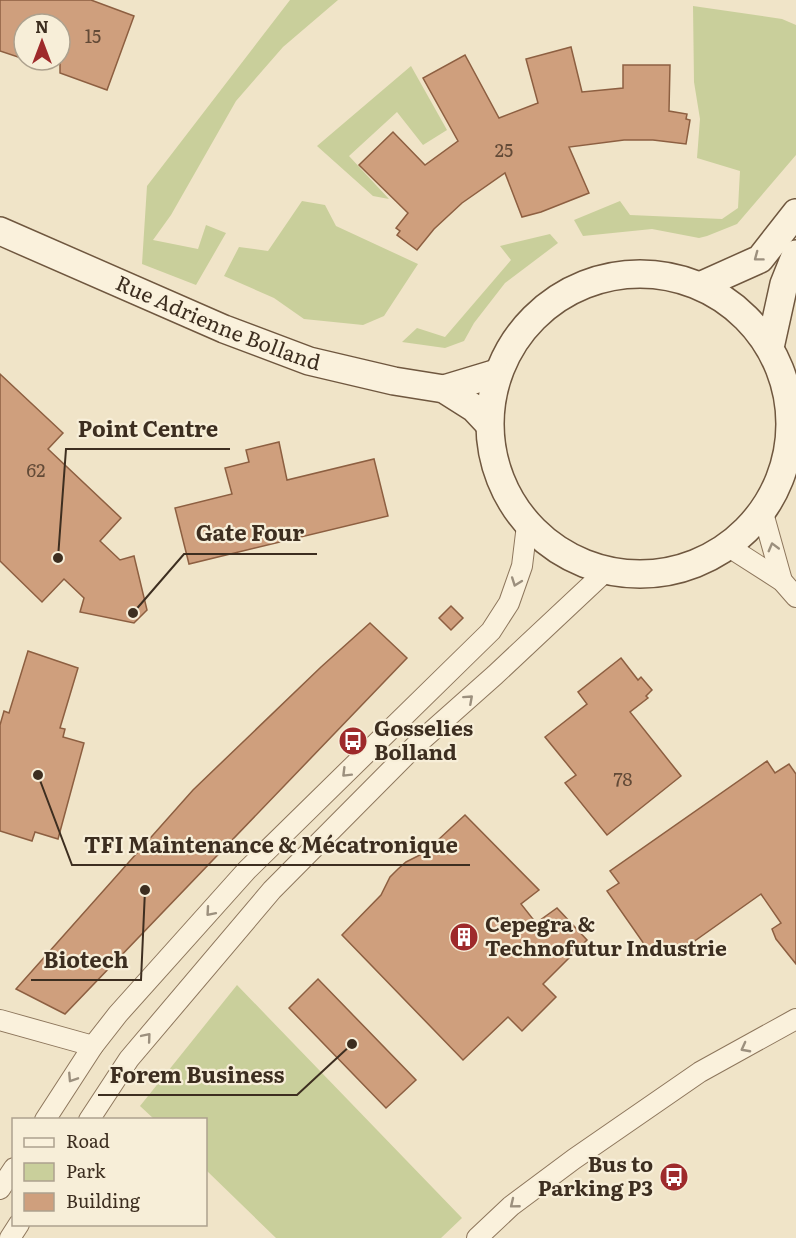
<svg xmlns="http://www.w3.org/2000/svg" width="796" height="1238" viewBox="0 0 796 1238" font-family="Literata,serif">
<style>
.green{fill:#c9cf9b}
.building{fill:#cf9f7d;stroke:#8d5f41;stroke-width:1.5}
.lines{fill:none;stroke-linecap:round;stroke-linejoin:round}
.street-casing{stroke:#8d765c;stroke-width:22}
.secondary-casing{stroke:#6f573f;stroke-width:30}
.street{stroke:#faf1dc;stroke-width:20}
.secondary{stroke:#faf1dc;stroke-width:27}
.oneway{stroke:#9c907e}
.labels{text-anchor:middle;stroke-width:4.5;stroke-linejoin:round;paint-order:stroke}
.number-label{font-size:18px;fill:#624a37}
.street-label{font-size:21px;fill:#3d2e20;stroke:#f7eed8}
.poi-label{font-size:21px;font-weight:bold;fill:#3d2e20;stroke:#f7eed8;text-anchor:start}
.leader{fill:none;stroke:#3d2e20;stroke-width:2}
.callout-dot{fill:#3d2e20;stroke:#f7eed8;stroke-width:2}
.callout-label{font-size:22px;text-anchor:middle;font-weight:bold;fill:#3d2e20;stroke:#f7eed8;stroke-width:4.5;stroke-linejoin:round;paint-order:stroke}
</style>
<rect width="100%" height="100%" fill="#f0e4c8"/>
<!-- green -->
<g class="green">
<path d="M290 0H338L283 47 236 101 171 215 153 240 198 249 206 225 226 233 196 285 142 264 147 186Z"/>
<path d="M693 6 782 19 796 25V155L737 224 707 236 699 238 652 229 583 236 574 220 620 201 630 215 722 219 738 208 740 171 697 158 700 119 694 82Z"/>
<path d="M411 66 447 130 423 145 397 112 349 156 389 199 373 196 317 146Z"/>
<path d="M302 201 325 205 336 226 418 264 384 316 363 325 304 319 274 298 224 276 239 247 268 251Z"/>
<path d="M550 234 558 243 505 283 474 323 464 341 445 348 402 342 417 328 445 337 511 260 500 246Z"/>
<path d="M237 985 462 1218 441 1238H276L206 1170V1120L154 1119 140 1106Z"/>
</g>
<!-- building -->
<g class="building">
<path d="M0 0H91L134 16 107 90 60 73V24H24V59L0 51Z"/>
<path d="M571 47 582 92 623 88V65H670L669 111 687 114 686 119 690 120 686 144 653 140H624L569 147 589 193 541 212 522 217 505 173 462 203 434 229 417 250 397 235 400 231 396 228 408 213 359 165 393 132 425 165 458 141 423 78 465 55 499 118 538 103 526 59Z"/>
<path d="M0 374 63 433 48 449 121 518 100 541 120 560 134 556 147 610 134 623 80 612 84 598 64 579 42 602 0 561Z"/>
<path d="M279 442 287 480 374 459 388 516 189 564 175 508 232 494 225 468 249 462 246 450Z"/>
<path d="M451 606 463 618 451 630 439 618Z"/>
<path d="M370 623 407 658 65 1014 16 989 193 790 321 667Z"/>
<path d="M28 651 78 668 60 728 65 729 63 737 84 743 58 839 35 832 32 841 0 831V725L4 711 9 713Z"/>
<path d="M621 658 638 680 641 677 652 690 646 696 648 698 630 712 681 776 607 835 565 783 576 775 545 737 587 704 578 692Z"/>
<path d="M767 761 775 773 789 764 796 774V964L776 939 772 929 781 923 761 894 672 957 663 945 651 954 607 891 619 883 610 871Z"/>
<path d="M465 815 539 890 521 904 536 923 557 908 587 940 543 984 556 997 522 1031 508 1017 463 1060 342 935 381 895 390 877 398 869 406 862 424 853Z"/>
<path d="M318 979 416 1080 386 1108 289 1008Z"/>
</g>
<g class="lines">
<!-- street casing -->
<g class="street-casing">
<g id="street">
<path d="M763 513 782 581"/>
<path d="M729 547 782 581 796 597"/>
<path d="M0 1020 93 1046"/>
<path d="M45 1120 93 1046 118 1014 247 870 491 631 509 603 522 566 527 525"/>
<path d="M89 1120 129 1059 272 890 415 746 495 675 606 571"/>
<path d="M0 1189 14 1168"/>
<path d="M10 1238 19 1224"/>
<path d="M477 1238 511 1206 574 1159 700 1072 796 1019"/>
</g>
</g>
<!-- secondary casing -->
<g class="secondary-casing">
<g id="secondary">
<path id="s1" d="M0 231 224 329 309 361 394 381 444 389 474 408 489 424"/>
<circle cx="640" cy="424" r="150"/>
<path d="M702 285 760 259 796 213"/>
<path d="M771 343 784 284 796 254"/>
<path d="M444 389 497 373"/>
</g>
</g>
<!-- street -->
<use href="#street" class="street"/>
<!-- secondary -->
<use href="#secondary" class="secondary"/>
</g>
<!-- one-way arrows -->
<defs><path id="oneway-chevron" d="M-2-3.5L2.5 0L-2 3.5" fill="none" stroke-width="1.6" stroke-linecap="round" stroke-linejoin="round" transform="scale(1.5)"/></defs>
<g class="oneway">
<use href="#oneway-chevron" transform="translate(758 257) rotate(143)"/>
<use href="#oneway-chevron" transform="translate(773 547) rotate(-105)"/>
<use href="#oneway-chevron" transform="translate(516 582) rotate(110)"/>
<use href="#oneway-chevron" transform="translate(469 699) rotate(-42)"/>
<use href="#oneway-chevron" transform="translate(346 773) rotate(135)"/>
<use href="#oneway-chevron" transform="translate(210 912) rotate(131)"/>
<use href="#oneway-chevron" transform="translate(147 1037) rotate(-50)"/>
<use href="#oneway-chevron" transform="translate(745 1048) rotate(152)"/>
<use href="#oneway-chevron" transform="translate(72 1078) rotate(123)"/>
<use href="#oneway-chevron" transform="translate(514 1204) rotate(141)"/>
</g>
<!-- icons -->
<defs>
<g id="bus-disc" transform="scale(1.5)"><circle r="9.5" fill="#9e2a2b" stroke="#f7eed8"/><path d="M-5-6H5V4H4V6H2V4H-2V6H-4V4H-5ZM-3.5-4V0h7V-4ZM-3.5 1.2v1.5H-2V1.2ZM2 1.2v1.5H3.5V1.2Z" fill="#fff"/></g>
<g id="building-disc" transform="scale(1.5)"><circle r="9.5" fill="#9e2a2b" stroke="#f7eed8"/><path d="M-4-6H4V6H1V3H-1V6H-4ZM-2.5-4.3h1.7v1.8h-1.7ZM.8-4.3h1.7v1.8H.8ZM-2.5-1h1.7V.8h-1.7ZM.8-1h1.7V.8H.8Z" fill="#fff"/></g>
</defs>
<g fill-rule="evenodd">
<use href="#bus-disc" x="353" y="741"/>
<use href="#building-disc" x="464" y="937"/>
<use href="#bus-disc" x="674" y="1177"/>
</g>
<g class="labels">
<!-- number labels -->
<g class="number-label">
<text x="93" y="43">15</text>
<text x="504" y="157">25</text>
<text x="36" y="477">62</text>
<text x="623" y="786">78</text>
</g>
<!-- street labels -->
<g class="street-label">
<text dy="7" stroke="none"><textPath href="#s1" startOffset="237">Rue Adrienne Bolland</textPath></text>
</g>
<!-- poi labels -->
<g class="poi-label">
<text x="374" y="736">Gosselies<tspan x="374" dy="24">Bolland</tspan></text>
<text x="485" y="932">Cepegra &amp;<tspan x="485" dy="24">Technofutur Industrie</tspan></text>
<text x="653" y="1172" text-anchor="end">Bus to<tspan x="653" dy="24">Parking P3</tspan></text>
</g>
</g>
<!-- callouts -->
<path class="leader" d="M58 558L66 449H230M133 613L184 554H317M38 775L72 865H470M145 890L141 980H31M352 1044L297 1095H98"/>
<g class="callout-dot">
<circle cx="58" cy="558" r="6"/>
<circle cx="133" cy="613" r="6"/>
<circle cx="38" cy="775" r="6"/>
<circle cx="145" cy="890" r="6"/>
<circle cx="352" cy="1044" r="6"/>
</g>
<g class="callout-label">
<text x="148" y="437">Point Centre</text>
<text x="250" y="541">Gate Four</text>
<text x="271" y="853">TFI Maintenance &amp; Mécatronique</text>
<text x="86" y="968">Biotech</text>
<text x="197" y="1083">Forem Business</text>
</g>
<!-- legend -->
<rect x="12" y="1118" width="195" height="108" fill="#f7eed8" stroke="#ada18e" stroke-width="1.5"/>
<rect x="24" y="1138" width="30" height="9" fill="#faf1dc" stroke="#ada18e" stroke-width="1.5"/>
<text x="66" y="1148" font-size="18" fill="#3d2e20">Road</text>
<rect x="24" y="1163" width="30" height="18" fill="#c9cf9b" stroke="#ada18e" stroke-width="1.5"/>
<text x="66" y="1178" font-size="18" fill="#3d2e20">Park</text>
<rect x="24" y="1193" width="30" height="18" fill="#cf9f7d" stroke="#ada18e" stroke-width="1.5"/>
<text x="66" y="1208" font-size="18" fill="#3d2e20">Building</text>
<!-- north arrow -->
<g transform="translate(42 42)"><circle r="28" fill="#f7eed8" stroke="#ada18e" stroke-width="1.5"/>
<path d="M0-4.5L10 22L0 15L-10 22Z" fill="#9e2a2b"/>
<text y="-9" font-size="16" font-weight="bold" text-anchor="middle" fill="#3d2e20">N</text>
</g>
</svg>
